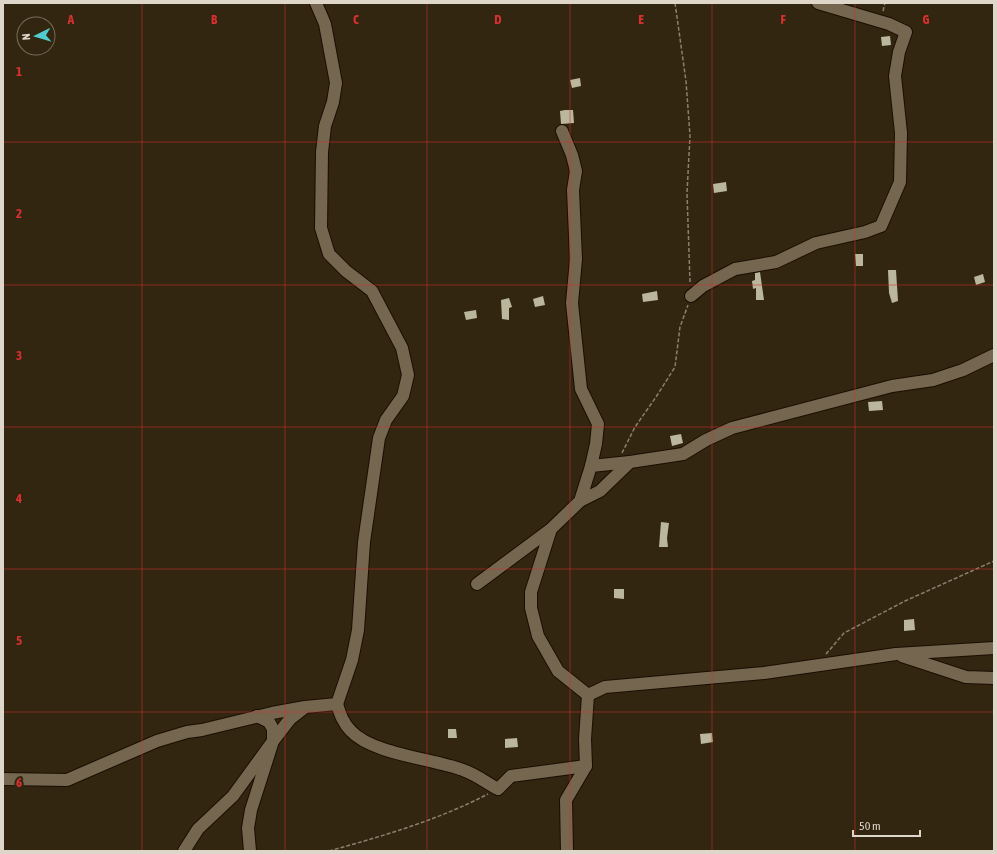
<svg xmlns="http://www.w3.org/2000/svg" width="997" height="854" viewBox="0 0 997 854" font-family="'Asap Condensed',sans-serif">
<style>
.building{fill:#bab79c}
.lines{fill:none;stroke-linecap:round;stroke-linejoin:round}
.minor-casing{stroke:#1a0e00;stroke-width:14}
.path{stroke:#8a806f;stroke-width:1.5;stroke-dasharray:4 2;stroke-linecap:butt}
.minor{stroke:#74664f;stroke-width:12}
.grid{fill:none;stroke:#d63130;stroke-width:1;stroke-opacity:0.55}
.grid-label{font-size:13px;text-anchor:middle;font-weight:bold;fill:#d63130;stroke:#322611;stroke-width:4;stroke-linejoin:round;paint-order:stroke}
</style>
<rect width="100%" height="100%" fill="#322611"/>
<!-- building -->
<g class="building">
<path d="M890 36 891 45 882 46 881 37Z"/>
<path d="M580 78 581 86 572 88 570 80Z"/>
<path d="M565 110H573L574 123 561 124 560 111Z"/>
<path d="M726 182 727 191 714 193 713 184Z"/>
<path d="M855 254H863V266H856Z"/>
<path d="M888 270H896L898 301 892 303 889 293Z"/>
<path d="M760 272 764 300H756V288L753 289 752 281 755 280V273Z"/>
<path d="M983 274 985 282 976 285 974 277Z"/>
<path d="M657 291 658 300 643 302 642 294Z"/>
<path d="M543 296 545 305 535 307 533 299Z"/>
<path d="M509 298 512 307 509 308V320L502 319 501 300Z"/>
<path d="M476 310 477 318 466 320 464 312Z"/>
<path d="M882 401 883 410 869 411 868 402Z"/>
<path d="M681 434 683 443 672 446 670 436Z"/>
<path d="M661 522 669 523 667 538 668 547H659Z"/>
<path d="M614 589H624V599L614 598Z"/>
<path d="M914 619 915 630 904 631V620Z"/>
<path d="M448 729H456L457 738H448Z"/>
<path d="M712 733 713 742 701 744 700 734Z"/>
<path d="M517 738 518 747 505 748V739Z"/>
</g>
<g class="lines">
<!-- minor casing -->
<g class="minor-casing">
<g id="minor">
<path d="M562 131 572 155 576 171 573 190 576 259 572 303 581 389 598 424 596 444 591 466"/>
<path d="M691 296 703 286 735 269 776 262 816 243 865 232 881 226 900 182 901 133 895 76 899 52 906 32 889 24 818 3"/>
<path d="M580 501 600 491 630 462 683 454 706 440 732 428 892 386 933 380 963 370 994 355"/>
<path d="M551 529 531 592V608L538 636 558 671 588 695"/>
<path d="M477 584 551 529 580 501 591 466 630 462"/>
<path d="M902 656 966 677 994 678"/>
<path d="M337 704C340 714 343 723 351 731 372 754 434 759 463 770 475 774 487 783 498 789L511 776 586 766"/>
<path d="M3 779 67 780 157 741 187 732 202 730 272 713 305 707 337 704 352 660 358 630 364 542 379 438 386 420 403 396 408 375 402 348 372 291 346 271 329 254 321 228 322 152 325 126 333 102 336 83 325 24 316 3"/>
<path d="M184 851 198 829 233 796 273 741V729L269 722 257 716"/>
<path d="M250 851 248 828 251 810 273 741 290 719 304 708"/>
<path d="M567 851 566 800 586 766 585 739 588 695 605 687 764 673 896 654 994 648"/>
</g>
</g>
<!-- path -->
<g class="path">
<path d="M675 3 686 81 690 136 687 193 690 282"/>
<path d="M883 11 885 3"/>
<path d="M622 453 635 427 656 397 675 367 680 327 688 305"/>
<path d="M826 654 844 633 905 601 994 561"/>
<path d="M329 851C383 836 438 820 488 794"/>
</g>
<!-- minor -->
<use href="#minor" class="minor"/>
</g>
<!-- grid -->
<path class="grid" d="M142 3V851M285 3V851M427 3V851M570 3V851M712 3V851M855 3V851M3 142H994M3 285H994M3 427H994M3 569H994M3 712H994"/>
<g class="grid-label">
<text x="71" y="24">A</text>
<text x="214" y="24">B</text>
<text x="356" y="24">C</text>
<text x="498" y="24">D</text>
<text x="641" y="24">E</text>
<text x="783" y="24">F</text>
<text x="926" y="24">G</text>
<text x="19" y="76">1</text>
<text x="19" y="218">2</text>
<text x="19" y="360">3</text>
<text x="19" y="503">4</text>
<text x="19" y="645">5</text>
<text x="19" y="787">6</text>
</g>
<!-- border -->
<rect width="997" height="854" fill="none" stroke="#ded6c9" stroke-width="8"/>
<!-- north arrow -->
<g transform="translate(36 36) rotate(265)"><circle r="19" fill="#322611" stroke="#776c5b"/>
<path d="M0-3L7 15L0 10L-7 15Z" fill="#51ccd1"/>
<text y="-6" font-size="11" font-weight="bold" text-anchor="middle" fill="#ded6c9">N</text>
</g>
<!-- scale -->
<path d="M853 830v6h67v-6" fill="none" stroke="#ded6c9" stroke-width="2"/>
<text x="859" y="830" font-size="12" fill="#ded6c9" stroke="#322611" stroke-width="3" paint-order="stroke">50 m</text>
</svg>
